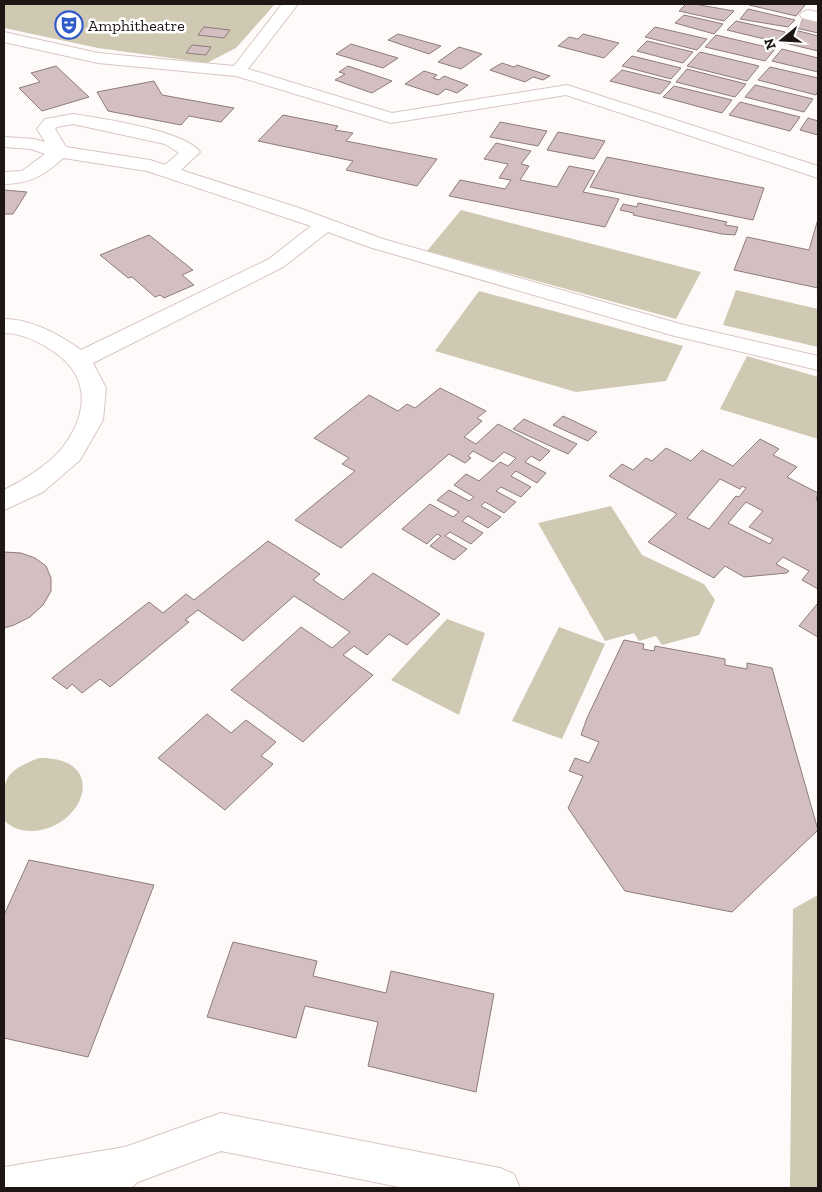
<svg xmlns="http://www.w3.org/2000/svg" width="822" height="1192" viewBox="0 0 822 1192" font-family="'Zilla Slab',serif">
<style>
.green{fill:#cfc8b2}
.building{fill:#d3bfc0;stroke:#8e7b7d;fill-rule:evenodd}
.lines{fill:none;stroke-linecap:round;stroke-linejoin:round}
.minor-casing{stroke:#d9c6c0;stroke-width:2}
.minor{fill:#fff;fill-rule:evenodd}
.labels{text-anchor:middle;stroke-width:5;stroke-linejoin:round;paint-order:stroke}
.far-poi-label{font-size:16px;fill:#1d1614;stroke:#fff;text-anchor:start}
</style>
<rect width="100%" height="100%" fill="#fefaf9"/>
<!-- green -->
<g class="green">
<path d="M4 4H275L236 48 207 63 98 48 4 28Z"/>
<path d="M461 210 701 272 676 319 427 251Z"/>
<path d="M736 290 818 309V347L723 325Z"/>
<path d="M479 291 683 346 666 381 576 392 435 351Z"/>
<path d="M747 356 818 377V439L720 409Z"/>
<path d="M611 506 642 555 704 584 715 600 699 635 662 645 656 636 639 641 634 633 605 641 538 523Z"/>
<path d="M447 619 485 633 459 715 391 680Z"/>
<path d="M559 627 605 644 562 739 512 721Z"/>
<path d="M39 758C111 757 84 830 31 831 21 831 11 828 4 820 4 780 0 773 39 758Z"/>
<path d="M818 895V1188H790L793 909Z"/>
</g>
<!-- building -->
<g class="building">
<path d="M686 4H694L734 11 724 21 679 11Z"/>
<path d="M750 4H801L805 5 796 16 749 5Z"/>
<path d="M748 9 795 20 788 27 740 19Z"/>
<path d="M684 15 723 24 714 34 675 23Z"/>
<path d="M805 17 818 20V33L796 28Z"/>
<path d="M736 21 785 32 777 42 727 30Z"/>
<path d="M204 27 230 30 224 38 198 35Z"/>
<path d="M655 27 707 39 697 50 645 37Z"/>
<path d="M795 30 818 36V51L785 43Z"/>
<path d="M398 34 441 46 429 54 388 40Z"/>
<path d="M583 34 619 43 604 58 558 46 569 37 578 39Z"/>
<path d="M716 35 775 49 765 61 705 47Z"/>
<path d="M647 41 693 52 683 63 637 51Z"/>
<path d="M351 44 398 58 383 68 336 54Z"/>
<path d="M192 45 211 47 206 55 186 53Z"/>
<path d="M459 47 482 54 461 69 438 62Z"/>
<path d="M782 49 818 58V72L772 61Z"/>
<path d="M700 52 759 66 747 81 687 66Z"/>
<path d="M632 56 681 68 671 79 622 66Z"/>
<path d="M502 63 514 67 517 65 550 76 543 80 533 77 525 82 490 70Z"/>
<path d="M56 66 89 97 42 111 19 88 40 82 31 73Z"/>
<path d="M348 66 392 81 372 93 335 80 345 74 339 72Z"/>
<path d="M770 67 818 78V91L816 95 758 80Z"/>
<path d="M687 69 746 84 735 97 676 82Z"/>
<path d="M622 70 671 82 660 94 610 81Z"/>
<path d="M424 71 437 75 433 78 439 80 444 76 468 85 457 93 446 89 438 95 405 84Z"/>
<path d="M154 81 162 95 234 108 221 122 189 116 181 125 108 111 97 92Z"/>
<path d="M755 85 813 99 804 112 745 97Z"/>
<path d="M674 86 732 100 722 113 663 97Z"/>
<path d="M740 102 800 117 790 131 729 115Z"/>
<path d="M283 115 338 126 335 130 353 133 346 141 437 159 417 186 346 170 353 161 258 141Z"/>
<path d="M808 118 818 121V135L800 130Z"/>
<path d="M500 122 547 131 538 146 490 137Z"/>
<path d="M558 132 605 141 594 159 547 150Z"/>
<path d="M496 143 531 151 521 164 529 166 520 180 557 187 569 166 595 171 583 192 619 199 605 227 449 196 460 180 505 189 511 180 499 178 508 164 484 159Z"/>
<path d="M607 157 764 188 753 220 590 187Z"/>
<path d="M4 190 27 192 13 214H4Z"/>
<path d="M638 203 727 222 725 225 738 227 735 235 722 234 633 215 634 213 620 210 623 204 637 207Z"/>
<path d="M818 219V288L734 270 747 237 809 250Z"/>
<path d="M149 235 193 270 182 275 194 285 164 298 160 295 155 297 132 277 128 278 100 255Z"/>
<path d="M440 388 486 411 477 418 482 421 464 437 476 444 498 424 550 451 540 461 531 456 525 462 546 473 537 483 516 471 511 476 531 487 521 497 501 487 496 491 516 502 504 513 485 502 481 506 501 517 488 528 468 516 462 521 483 533 471 544 450 532 445 536 467 549 454 560 430 546 441 536 437 534 427 544 402 529 430 504 453 517 459 512 437 500 449 490 469 501 474 497 454 485 466 474 479 481 500 462 508 466 516 458 504 452 493 462 473 451 468 456 471 458 465 463 449 454 341 548 295 520 355 471 342 464 349 458 314 438 369 395 398 411 407 404 415 408Z"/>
<path d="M563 416 597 432 588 441 553 425Z"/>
<path d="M524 419 577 444 568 454 513 429Z"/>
<path d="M760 439 779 449 773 455 797 467 787 477 818 493 816 500 818 501V589L802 580 809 571 783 557 776 564 789 571 787 573 744 577 725 566 714 578 648 542 677 514 609 476 622 464 633 470 646 458 652 461 666 448 691 461 702 450 733 466ZM720 479 740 489 742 486 746 488 739 497 736 496 709 529 687 518ZM746 502 763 511 749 527 773 539 770 544 728 523Z"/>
<path d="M268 541 320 574 313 580 343 600 373 573 440 614 407 645 389 634 367 655 354 646 343 655 373 675 303 742 231 690 301 627 332 648 350 632 294 596 243 641 198 610 185 620 189 622 110 687 100 679 82 693 72 684 67 689 52 678 149 602 163 613 186 594 194 600Z"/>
<path d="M4 552 21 553 35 558 46 566 51 578V591L43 605 30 617 14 625 4 628Z"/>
<path d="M818 603V637L799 626Z"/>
<path d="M624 640 644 644 643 649 654 651 655 646 725 659V665L747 669V663L772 668 818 830 732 912 625 891 568 808 583 776 569 771 575 758 589 763 599 742 581 735 587 718Z"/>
<path d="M207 714 231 733 246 720 276 742 261 756 273 764 225 810 158 758Z"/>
<path d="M29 860 154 885 88 1057 4 1038V915Z"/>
<path d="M233 942 317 961 313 976 386 993 391 971 494 994 476 1092 368 1066 378 1022 305 1006 296 1038 207 1017Z"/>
</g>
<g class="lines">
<!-- minor casing -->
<g class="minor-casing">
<g id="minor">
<path d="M282 4H298L248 69 392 113 567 85 818 166V178L566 95 391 123 236 76 98 63 4 42V32L98 53 234 66Z"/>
<path d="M808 10 818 12V22L802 18 800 15 802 12Z"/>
<path d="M73 114C100 118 186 131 200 152L181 170 299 208 383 239 684 325 818 356V370L671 335 369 247 328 232 283 267 93 363 106 388 103 420 80 460 43 492 4 510V490C22 481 50 464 63 447 87 415 91 379 57 354 42 343 22 333 4 333V319C32 319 60 335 81 350L269 259 311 226 147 171 63 158C45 175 29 184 4 184V172L22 171 45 154 31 149 4 147V137L34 139 45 142 37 129 45 119ZM73 124 165 144 179 153 165 165 150 160 66 147 55 129 57 127Z"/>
<path d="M221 1113 500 1168 514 1174 520 1188H404L221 1151 138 1182 131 1188H4V1167L125 1147Z"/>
</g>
</g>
<!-- minor -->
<use href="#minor" class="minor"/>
</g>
<!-- icons -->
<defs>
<g id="theatre-ring" transform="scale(1.4375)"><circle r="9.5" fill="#fff" stroke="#305aca" stroke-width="1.5"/><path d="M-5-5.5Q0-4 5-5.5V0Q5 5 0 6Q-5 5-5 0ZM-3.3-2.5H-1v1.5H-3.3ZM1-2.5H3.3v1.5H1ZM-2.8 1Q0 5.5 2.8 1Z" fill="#305aca"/></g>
</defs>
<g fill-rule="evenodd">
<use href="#theatre-ring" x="69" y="25"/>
</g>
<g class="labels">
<!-- far-poi labels -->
<g class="far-poi-label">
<text x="88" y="31">Amphitheatre</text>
</g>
</g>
<!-- border -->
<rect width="822" height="1192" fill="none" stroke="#1d1614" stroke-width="10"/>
<!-- north arrow -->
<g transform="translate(782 40) rotate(252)" stroke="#ffffff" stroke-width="4" paint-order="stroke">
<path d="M0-4L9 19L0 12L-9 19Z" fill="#1d1614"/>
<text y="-8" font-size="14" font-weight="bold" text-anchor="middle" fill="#1d1614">N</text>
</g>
</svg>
